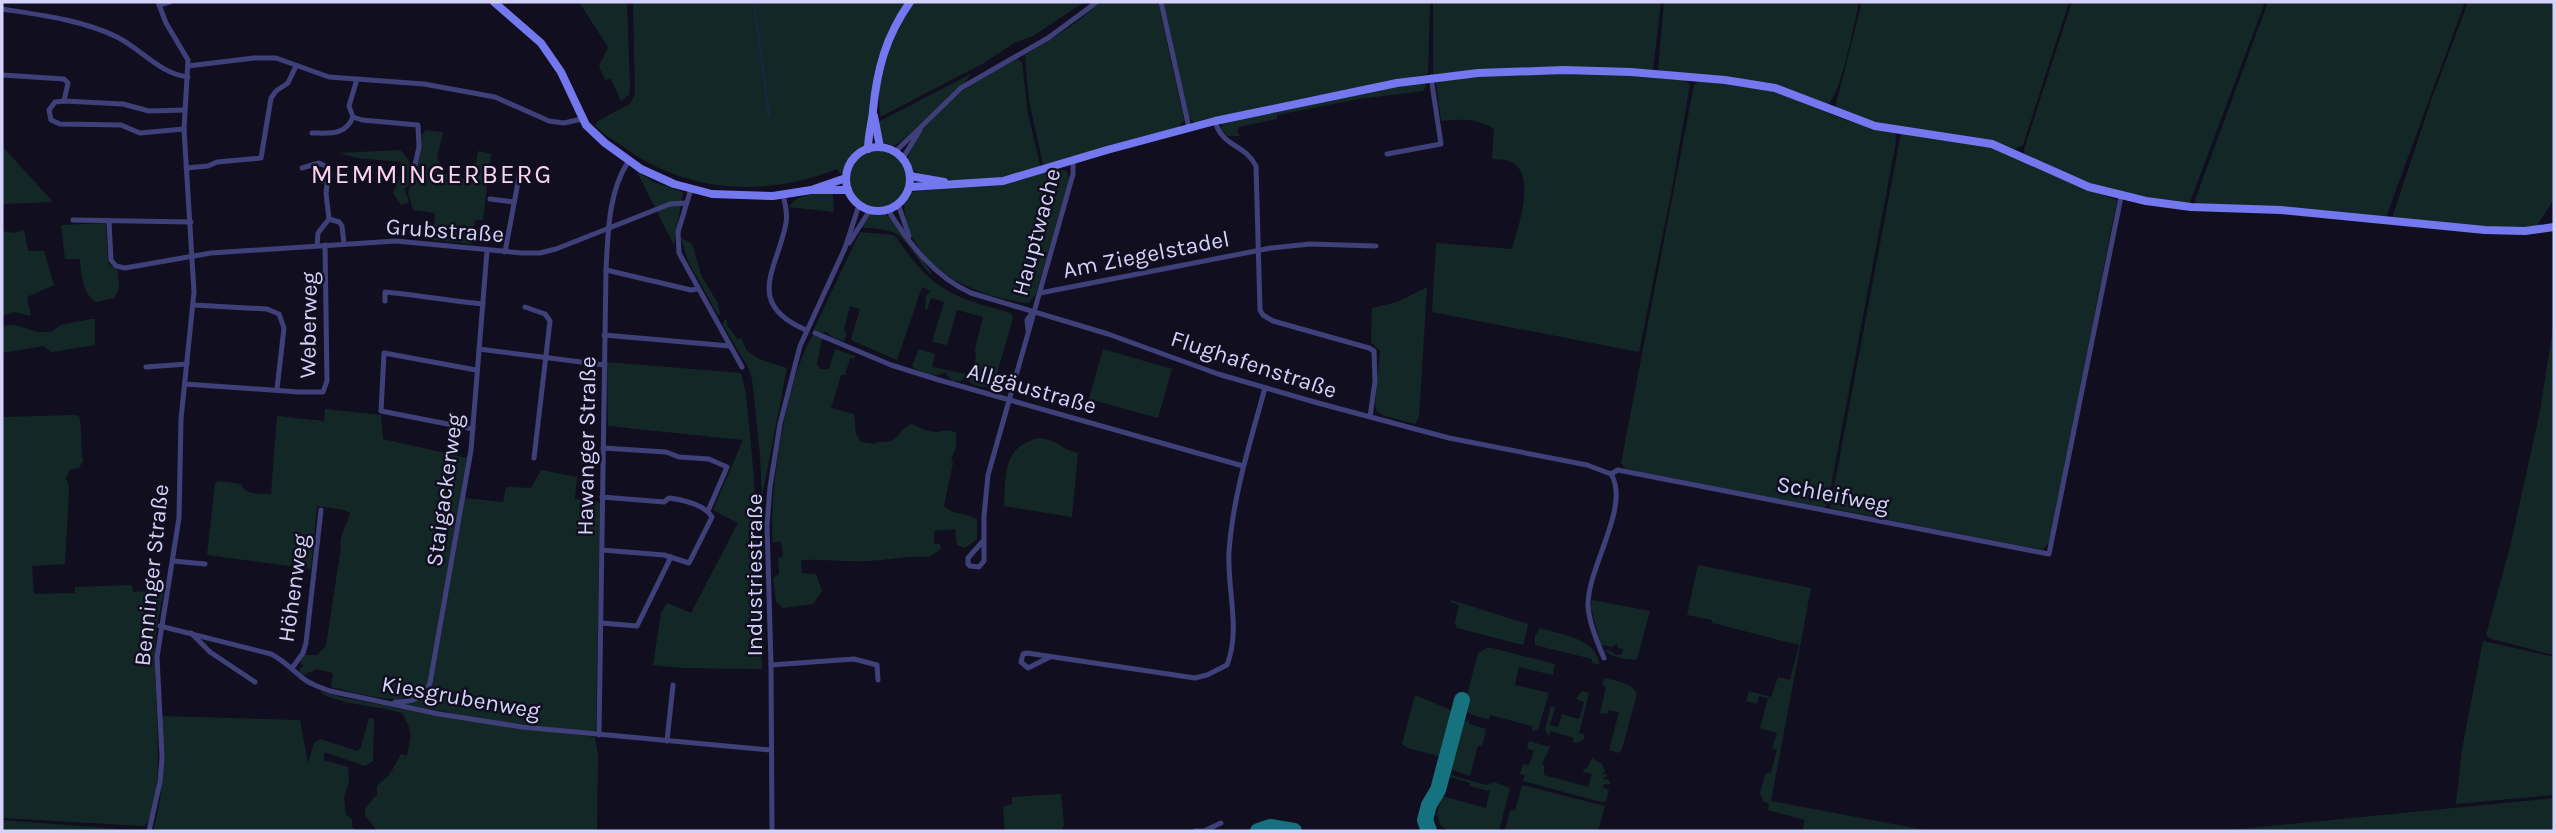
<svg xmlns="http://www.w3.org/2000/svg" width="2556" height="833" viewBox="0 0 2556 833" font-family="Karla,sans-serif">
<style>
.green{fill:#132826}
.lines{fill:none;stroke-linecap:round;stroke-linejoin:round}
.stream{stroke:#152944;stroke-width:2}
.taxiway{stroke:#16727f;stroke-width:16}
.street{stroke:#3f4079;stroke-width:5}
.secondary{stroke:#7478ef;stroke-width:8}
.labels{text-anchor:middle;stroke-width:5;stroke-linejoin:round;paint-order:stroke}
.street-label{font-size:23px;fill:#d5d2fa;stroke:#110f1f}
.quarter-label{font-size:26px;letter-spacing:2px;fill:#fad4ee;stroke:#110f1f}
</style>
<rect width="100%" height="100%" fill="#110f1f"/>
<!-- green -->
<g class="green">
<path d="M579 2H627L630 87 629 95 621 101 611 79 605 80 599 66 608 47Z"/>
<path d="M633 2H905C872 50 872 90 864 146L850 158 841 175 837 169C765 198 684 193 621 145 612 139 601 133 595 125L598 121 630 104 635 94Z"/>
<path d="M913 2H1084L1033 36 1014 43 984 63 880 117 878 85 886 50Z"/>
<path d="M1101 2H1158L1184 120 1179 127 1044 169 1029 101 1025 55 1070 27Z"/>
<path d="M1163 2H1430L1428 74 1194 122 1189 118Z"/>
<path d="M1433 2H1661L1653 69 1527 67 1433 74Z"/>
<path d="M1664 2H1859C1855 21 1841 94 1828 104L1796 92 1658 70Z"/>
<path d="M1862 2H2069L2023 145 2015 149 1979 138 1877 123 1835 108Z"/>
<path d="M2072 2H2265L2190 202 2180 203 2111 191 2072 177 2025 154 2024 149Z"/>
<path d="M2268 2H2465L2386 217 2196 203 2195 200Z"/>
<path d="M2468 2H2554V199L2536 227 2490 228 2392 218 2432 98Z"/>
<path d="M1016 59 1022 62 1028 114 1041 169C1005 179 946 190 913 170L908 160 909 155C926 107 975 82 1016 59Z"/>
<path d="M1525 73 1613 74 1683 80 1690 84 1672 188 1639 352 1432 312 1436 243 1512 249C1518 228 1538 171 1509 161 1504 159 1497 160 1492 159L1494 129C1477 118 1461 119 1441 121L1436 82 1440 80Z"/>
<path d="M971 74 964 83 902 141 894 146 883 142 878 122Z"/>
<path d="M1699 81 1770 90 1848 121 1895 133 1896 142 1837 454 1828 503 1824 508 1641 472 1625 468 1621 463 1694 85Z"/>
<path d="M1425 83 1426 86 1423 91 1359 99 1277 115V119L1239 127 1237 131 1240 136H1227L1221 128 1222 122 1388 88Z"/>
<path d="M426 130 443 132 437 158 445 173 467 180 474 174 478 151 491 154 483 220H475L472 244 433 240 435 213 413 210 408 192 417 168 422 135Z"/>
<path d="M1901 133 1989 146 2092 191 2117 200 2050 541 2043 550 1830 508Z"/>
<path d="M2 145 3 147 53 202 2 204Z"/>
<circle cx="878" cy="179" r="29"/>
<path d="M400 150C411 159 412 171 410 184L404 189 409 202 401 205 393 193 403 170 401 162 357 158 339 153Z"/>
<path d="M1057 169 1067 171 1069 179 1036 294 1029 303C975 297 906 268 904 203L911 192 1014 181Z"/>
<path d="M637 172 656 183 683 192 674 245Z"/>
<path d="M833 193 834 212 789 207C797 193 818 194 833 193Z"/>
<path d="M872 212 889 216 931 272V275C921 265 906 239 897 234 886 228 873 229 862 227Z"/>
<path d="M106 223 108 263 118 271 119 289 114 298 96 302C84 296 80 272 80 259H65L61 225Z"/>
<path d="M24 230 28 251H44L54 285 27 297 31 316 14 312 2 316V231L14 233Z"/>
<path d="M860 232 892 235 896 237C933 292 951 296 1011 313L1013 318 993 387C984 388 971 386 966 378L959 381H952L945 372C933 378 924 374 912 366L919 349 935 354 932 367 971 375 976 357 975 349 983 317 957 310 947 345 932 342 944 302 931 298 927 310 925 309 926 296 931 291 922 287 897 360 853 341 851 339 860 309 850 306 844 329 846 335 844 341 834 338 825 331 823 334 813 331Z"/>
<path d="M681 238 692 244 702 277 717 302 720 314 718 315 688 261Z"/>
<path d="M1427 287 1419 416 1415 424 1385 416 1377 412 1375 405 1380 351 1371 342 1372 308 1397 302Z"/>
<path d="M91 319H95V345L51 352 43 346 2 353V326L15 325 38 332H51L61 325Z"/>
<path d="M724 320H727V325L738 340 741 338 747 351 759 359 787 368 762 497 760 455 752 379 748 367 723 325Z"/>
<path d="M2554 322V655L2492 639 2486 635 2511 543 2540 411Z"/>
<path d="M813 335 822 338 817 365 821 369H829L835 349 855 356 854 359 850 358 845 375H841L831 408 854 414 856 434 861 442 875 444 878 442C903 443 894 431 912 424 920 428 928 432 937 432 945 431 948 429 956 433V447L951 459 953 463 944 506C956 517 966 511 977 520V539L965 548 957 545 955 529 934 531V544H940L941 549 929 557C908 555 888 560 868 561 846 562 823 559 801 560L802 573 816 574 822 591 813 604 783 608 776 601 773 578 779 574 778 558 783 557 781 541 773 543C768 495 787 375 813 335Z"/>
<path d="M1103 349 1172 369 1158 418 1089 399Z"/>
<path d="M607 362 741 373 746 394 754 478 762 669 683 668 653 665 661 613 667 603 691 613 738 523 713 510 743 440 608 426Z"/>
<path d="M325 409 381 415 383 439 467 458 428 686C413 712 356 692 331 687L333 673 316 669 304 675 300 672V668L304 666 300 663 303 655H317L326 646 341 547C338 537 348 524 350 513L344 510 317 506 311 569 207 555 215 484 218 481 241 484C245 496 260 493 271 494L277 416 324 421Z"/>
<path d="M73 415 79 416C83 431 80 446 83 461L79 468 70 470 66 478 69 487 65 564 32 566 34 594 75 593V587L132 585 133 592 164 590C160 610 155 629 155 649 153 681 168 810 144 826L2 818V417Z"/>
<path d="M1039 438C1058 440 1064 451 1078 453L1072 517 1004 506C1006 475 1002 447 1039 438Z"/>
<path d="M541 470 577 477 575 499 600 502 596 730 592 732 494 721 404 704 422 699 432 686 465 498 503 502 506 487 531 488Z"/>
<path d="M1698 565 1811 588 1771 801 1930 831H1802L1805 820 1768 810 1769 804 1762 801 1763 798 1760 793 1765 774 1771 772 1777 750 1772 748 1777 733 1760 728 1768 698 1759 696 1757 704 1746 701 1749 691 1771 697 1778 677 1790 680 1799 645 1713 623 1711 627 1712 620 1687 615Z"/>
<path d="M1451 600 1528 624 1524 643 1523 645 1457 628 1455 623 1459 605 1451 602Z"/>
<path d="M1592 600 1650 611 1637 659C1627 661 1612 657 1604 650L1611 651 1616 655 1622 654 1623 649 1618 648 1617 643 1613 647 1601 645 1591 608Z"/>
<path d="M1540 628C1561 635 1598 638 1599 665L1592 663V659L1535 645V636Z"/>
<path d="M2483 641 2554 657V795L2456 804 2462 749Z"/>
<path d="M1492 648 1555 664 1553 675 1519 667 1515 685 1549 693 1538 729 1532 731V726L1490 715 1489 719C1479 717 1469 716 1464 707L1478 653 1487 648Z"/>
<path d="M1604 678C1615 681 1632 682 1637 694L1622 749 1619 753 1609 750 1619 712 1609 710 1607 714 1600 713 1606 687 1602 685Z"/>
<path d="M320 691 341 697 459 720 595 737 598 754 597 831H377L365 815V809L377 794V786L390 774 401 754 407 756C412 730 413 734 402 713 375 705 348 706 322 694Z"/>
<path d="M1582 691 1589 693 1579 733 1585 735 1583 740 1576 743 1573 742 1574 738 1550 731 1549 735 1547 734 1545 729 1551 706 1555 707 1550 725 1558 727 1562 714 1579 719 1584 702 1576 699Z"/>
<path d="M1415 695 1453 711 1441 757 1408 748 1402 744Z"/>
<path d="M161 716 300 720 308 763 314 743 320 739 357 751 361 747 369 718 374 719 373 761 365 766 324 752V760L348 767 349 783 344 797 346 815 352 819V827L357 831H153C164 792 165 757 161 716Z"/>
<path d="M1469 720V724L1486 729 1482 746 1478 745 1470 776 1450 769 1462 723Z"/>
<path d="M1529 741 1550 747 1542 764 1544 765V775L1588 787 1592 774 1582 771 1588 767 1592 758 1602 764 1605 771 1601 775 1606 773 1607 776 1603 778 1605 780 1608 779 1611 784H1604L1603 787 1609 790 1606 801 1601 802 1523 781 1525 775 1520 774 1523 764 1529 765 1534 751 1527 748Z"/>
<path d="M1447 774 1486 785 1494 782 1510 788 1499 831H1449L1440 825 1437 814 1442 796 1486 808 1490 791 1470 786V783L1447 776Z"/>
<path d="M1522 785 1605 806 1598 831H1505L1510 810 1515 811Z"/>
<path d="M1061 794 1064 825 1062 831H1005L1003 807 1012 804V797Z"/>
<path d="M2554 798V831H2221Z"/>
<path d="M2 820 143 831H2Z"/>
</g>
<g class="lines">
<!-- stream -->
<path class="stream" d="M754 2 769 115"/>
<!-- taxiway -->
<g class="taxiway">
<path d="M1258 831 1270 827 1294 831"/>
<path d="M1429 831 1425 820 1429 805 1438 790 1462 700"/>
</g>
<!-- street -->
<g class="street">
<path d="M1161 2 1189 128"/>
<path d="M159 5 170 2"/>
<path d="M2 9C41 15 82 20 117 37 141 49 160 74 188 77"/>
<path d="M188 66 254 58H276L329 77 424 84 495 97 549 121 564 123 582 119"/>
<path d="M2 75 64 79 68 83 64 101"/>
<path d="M357 79 349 106 353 117 362 120 418 125 419 147 415 165"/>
<path d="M1215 121C1222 147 1245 144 1256 166L1260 310 1263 315 1273 321 1369 348 1374 351 1375 381 1370 417"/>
<path d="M184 129 140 133 121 125 60 124 51 120 49 110 55 102 64 101 123 104 149 111 185 110"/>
<path d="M312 133C330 133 345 136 353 117"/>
<path d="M895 152 961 88 1048 38 1097 2"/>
<path d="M1387 154 1441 144 1431 77"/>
<path d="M903 158 920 130"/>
<path d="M186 168 208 166 217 162 261 158 271 98 276 91 288 83 296 66"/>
<path d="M302 168 319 163 329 168 326 193 329 219 318 233 317 246"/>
<path d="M691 189 678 232 679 253 742 367"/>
<path d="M783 195C785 204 788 213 786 223 778 268 743 303 806 330"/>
<path d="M490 199 514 202"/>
<path d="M898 204 909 236"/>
<path d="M888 210C909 244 935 277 971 293L1108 334 1218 374 1318 403 1449 438 1587 465 1611 474"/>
<path d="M329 219 339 222 342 226 344 244"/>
<path d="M73 220 191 222"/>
<path d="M109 221 111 260 116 266 125 268 211 253 396 241 522 253H540L556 249 670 204 686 203"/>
<path d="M849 243 870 210"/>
<path d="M505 252 521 166"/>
<path d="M606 270 691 290 697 289"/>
<path d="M1040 293 1271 248 1310 244 1376 246"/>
<path d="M385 301V292C418 295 450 301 483 304"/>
<path d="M193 305 267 309 279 314 284 328 277 389"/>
<path d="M525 307 545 314 550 321 534 458"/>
<path d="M1028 330 1027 320 1033 312"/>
<path d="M815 333 891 365 939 380 1243 466"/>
<path d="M604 335 730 346"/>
<path d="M479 349 605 365"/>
<path d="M146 367 187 364"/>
<path d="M185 384 299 392H323L327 381 325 245"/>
<path d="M473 429 381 411 384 353 476 370"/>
<path d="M603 448 666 452 679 457 709 459 727 467 708 511"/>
<path d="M1611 474 1618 470 1628 472 2049 554 2121 197"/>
<path d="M984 540 968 558V564L970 566 979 567 984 561V516L988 475 1073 174V161"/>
<path d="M602 550 664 555 689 563 712 517C704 504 684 500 669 498L664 502 602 497"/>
<path d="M173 561 205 564"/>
<path d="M601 623 637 626 671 557"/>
<path d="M160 626 271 654C283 660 289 667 299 675 307 683 319 687 330 691L439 714 522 727 770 750"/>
<path d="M191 633 210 652 255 682"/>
<path d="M1050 657 1028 668 1021 662 1023 654 1027 653 1195 678 1207 675 1227 665C1241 630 1227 589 1229 552 1233 495 1250 443 1265 388"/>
<path d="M1604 658C1597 642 1589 623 1588 606 1587 568 1631 506 1611 474"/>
<path d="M771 665 854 659 877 665 878 680"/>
<path d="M292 668 303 653 306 643 321 510"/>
<path d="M395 702C411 702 424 699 430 683L471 450 487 251"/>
<path d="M599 735 606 270C608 235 608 192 628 162"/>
<path d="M667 741 673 685"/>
<path d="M149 831 160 782 162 757 157 657 179 518 181 419 194 292 184 129 188 60 166 23 158 2"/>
<path d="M772 831 771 665 767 525 770 487 780 424 800 346 845 248 859 205"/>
<path d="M1195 831H1204L1221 823"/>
</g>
<!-- secondary -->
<g class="secondary">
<path d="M494 2 541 43 561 72 586 125 605 143 641 169 674 184 712 194 773 196 811 190H848"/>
<path d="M874 116 880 147"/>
<circle cx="878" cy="179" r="32"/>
<path d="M868 149C868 135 872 123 873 110 877 69 886 36 910 2"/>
<path d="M910 176 944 182"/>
<path d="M910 187 1003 181 1107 150 1215 121 1397 83 1478 73 1564 70 1631 72 1725 80 1775 88 1875 126 1992 144 2089 187 2146 201 2191 207 2281 210 2485 230 2525 231 2554 227"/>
<path d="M814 189 846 178"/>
</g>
</g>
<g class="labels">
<!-- street labels -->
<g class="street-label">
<text transform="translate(445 230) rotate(4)" y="8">Grubstraße</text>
<text transform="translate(1036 232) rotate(-75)" y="8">Hauptwache</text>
<text transform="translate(1146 254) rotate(-11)" y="8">Am Ziegelstadel</text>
<text transform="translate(308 325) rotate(-89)" y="8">Weberweg</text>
<text transform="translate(1254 364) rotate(18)" y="8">Flughafenstraße</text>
<text transform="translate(1032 388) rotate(16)" y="8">Allgäustraße</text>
<text transform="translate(586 446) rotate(-89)" y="8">Hawanger Straße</text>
<text transform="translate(444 490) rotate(-82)" y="8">Staigackerweg</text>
<text transform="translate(1833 494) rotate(11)" y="8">Schleifweg</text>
<text transform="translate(151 575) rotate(-84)" y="8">Benninger Straße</text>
<text transform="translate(754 575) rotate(-90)" y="8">Industriestraße</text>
<text transform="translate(293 588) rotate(-82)" y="8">Höhenweg</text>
<text transform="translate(461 697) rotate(10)" y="8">Kiesgrubenweg</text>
</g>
<!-- quarter labels -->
<g class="quarter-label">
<text x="432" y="183">MEMMINGERBERG</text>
</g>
</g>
<!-- border -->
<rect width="2556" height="833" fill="none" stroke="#d5d2fa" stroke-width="7"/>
</svg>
